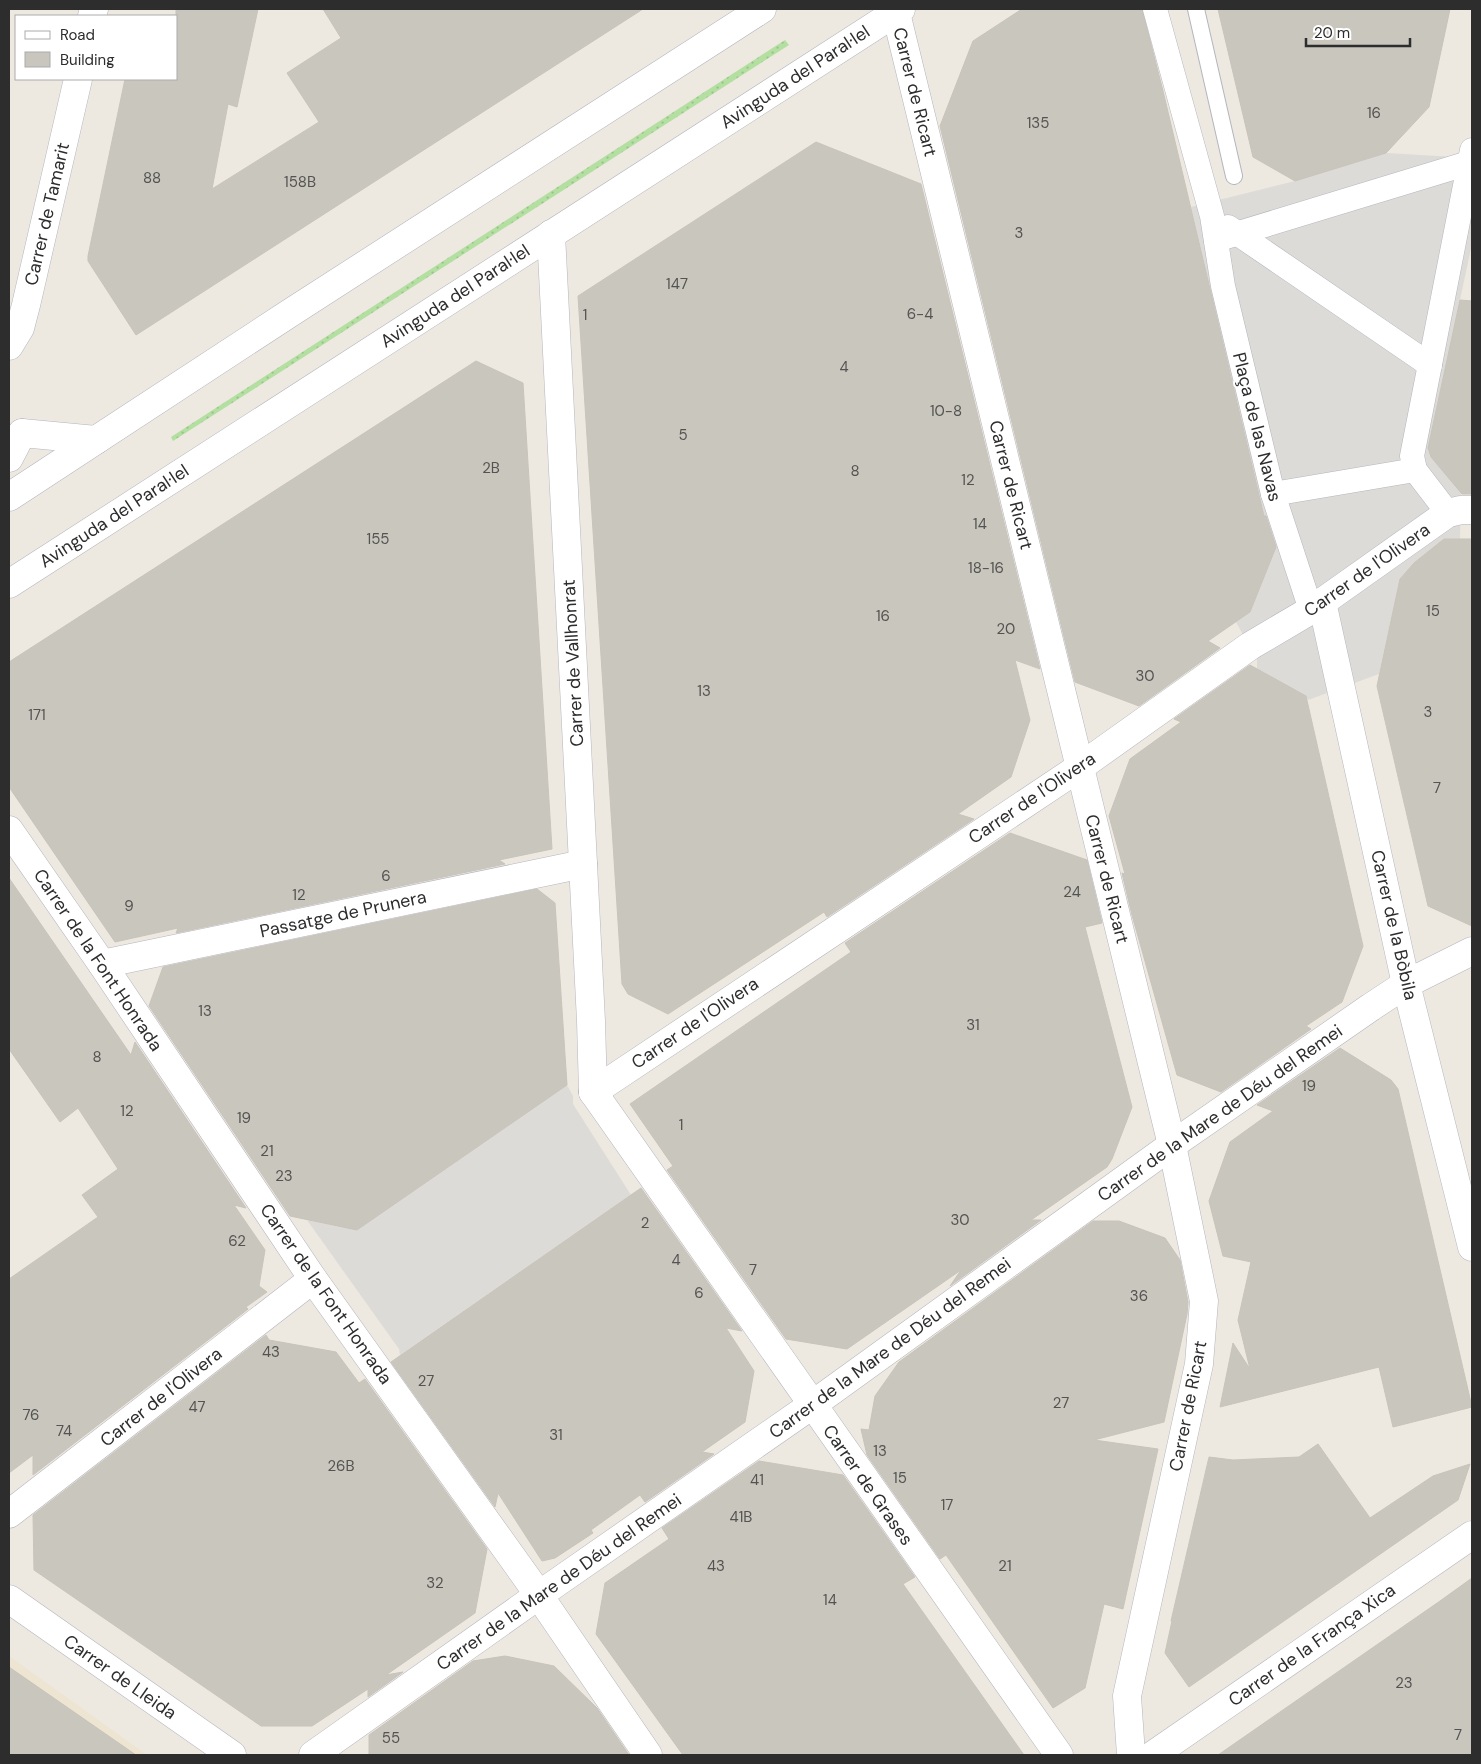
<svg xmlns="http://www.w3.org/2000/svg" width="1481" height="1764" viewBox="0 0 1481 1764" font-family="'DM Sans',sans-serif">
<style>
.education{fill:#ede5d1}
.grass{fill:url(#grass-dots)}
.plaza{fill:#dddbd7}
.building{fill:#c9c6be;stroke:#c9c4ba}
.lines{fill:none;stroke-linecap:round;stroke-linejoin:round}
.service-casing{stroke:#b4b6bf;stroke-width:18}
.pedestrian-casing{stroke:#b4b6bf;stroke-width:25}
.minor-casing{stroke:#b4b6bf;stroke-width:29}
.tertiary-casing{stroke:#b4b6bf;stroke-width:29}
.secondary-casing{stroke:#b4b6bf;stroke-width:29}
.service{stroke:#fff;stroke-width:16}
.pedestrian{stroke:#fff;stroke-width:24}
.minor{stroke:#fff;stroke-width:28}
.tertiary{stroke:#fff;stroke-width:28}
.secondary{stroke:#fff;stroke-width:28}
.labels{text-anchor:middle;stroke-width:4;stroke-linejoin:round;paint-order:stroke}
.number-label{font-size:15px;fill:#545351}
.street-label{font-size:18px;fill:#2d2d2d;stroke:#fff}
</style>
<defs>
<pattern id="grass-dots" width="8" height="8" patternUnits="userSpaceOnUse" patternTransform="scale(1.25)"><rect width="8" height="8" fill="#b3dfa1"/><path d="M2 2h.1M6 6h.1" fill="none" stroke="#9ac08b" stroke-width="1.8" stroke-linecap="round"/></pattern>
</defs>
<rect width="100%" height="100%" fill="#ede8e0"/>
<!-- education -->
<path class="education" d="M9 1656 147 1755H9Z"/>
<!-- grass -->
<path class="grass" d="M785 40 789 45 173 441 171 437Z"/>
<!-- plaza -->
<g class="plaza">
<path d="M1386 153 1472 158V244L1428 448 1431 457 1461 492 1460 539H1444L1414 563 1400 579 1379 674 1308 700 1305 696 1257 669V660L1236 622 1250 612 1273 553 1191 207 1295 181Z"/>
<path d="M567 1085 573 1096V1104L631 1195 400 1355 399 1349 307 1220 357 1230Z"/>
</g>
<!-- building -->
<g class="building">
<path d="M176 9H258L237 107 228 104 212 189 319 122 287 73 341 38 323 9H643L136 335 88 261V256L125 79H176Z"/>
<path d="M1022 9H1142L1163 91 1264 516H1266L1276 547 1250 612 1208 641 1220 648 1139 706 1075 682 940 126 973 41Z"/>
<path d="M1218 9H1450L1429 107 1386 153 1295 181 1253 157Z"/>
<path d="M816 142 921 184 1040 669 1015 660 1030 720 1011 777 958 814 974 819 827 917 824 912 668 1014 628 994 622 984 578 296Z"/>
<path d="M1460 300 1472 301V494H1462L1431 457 1428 448Z"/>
<path d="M476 361 523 383 552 849 499 860 505 864 176 933 178 928 115 942 9 787V662Z"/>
<path d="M1444 539H1472V926L1428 906 1377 686 1400 579 1414 563Z"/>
<path d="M1250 665 1306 696 1363 946 1342 1002 1306 1026 1311 1029 1221 1092 1177 1075 1132 915 1122 873 1125 874 1109 816 1130 759 1181 722 1174 719Z"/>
<path d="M1010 833 1087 860 1102 923 1085 927 1132 1107 1112 1159 1107 1167 1031 1220H1041L950 1286 961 1270 847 1349 786 1339 667 1170 673 1166 630 1104 851 952 845 943Z"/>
<path d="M9 878 131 1055 135 1042 246 1208 234 1205 265 1250 259 1286 267 1292 246 1307 248 1309 33 1475V1455L9 1473V1279L98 1217 82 1195 118 1169 78 1108 60 1122 9 1049Z"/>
<path d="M537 889 555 903 567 1085 357 1230 290 1216 149 1006 163 967Z"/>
<path d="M1340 1048 1391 1080 1398 1089 1472 1407 1393 1427 1379 1367 1220 1407 1233 1343 1250 1369 1238 1320 1251 1262 1223 1256 1209 1201 1230 1142 1273 1111 1257 1105Z"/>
<path d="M641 1188 742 1331 726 1328 754 1371 745 1422 702 1452 714 1454 645 1502 640 1495 591 1530 593 1533 555 1558 542 1561 498 1493 495 1507 391 1362Z"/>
<path d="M1093 1221H1119L1165 1238 1180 1260 1188 1302 1187 1314 1164 1422 1094 1440 1158 1449 1123 1609 1104 1604 1085 1688 1053 1708 946 1555 940 1559 867 1455 861 1429 869 1430 875 1396 899 1362Z"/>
<path d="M266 1335 269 1340 336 1352 359 1383 365 1379 487 1549 475 1613 386 1675 403 1672 368 1697V1689L312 1726H261L34 1570 33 1515Z"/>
<path d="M1318 1444 1370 1518 1433 1476 1470 1464 1458 1500 1189 1687 1165 1653 1172 1621H1171L1209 1457 1233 1460 1299 1457Z"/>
<path d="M759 1461 843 1475 915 1577 903 1584 1024 1755H683L596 1634 605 1583 669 1539 662 1528Z"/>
<path d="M1472 1578V1755H1218L1440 1601Z"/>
<path d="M505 1656 554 1666 597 1708 629 1755H369V1735L473 1661Z"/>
<path d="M9 1667 136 1755H9Z"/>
</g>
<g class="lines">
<!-- service casing -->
<g class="service-casing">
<path id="service" d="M1196 9 1234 176"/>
</g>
<!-- pedestrian casing -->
<g class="pedestrian-casing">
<g id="pedestrian">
<path d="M1155 9 1212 216 1223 286 1273 494 1311 610"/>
<path d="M1228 227 1430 365"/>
<path d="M1216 240 1472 162"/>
<path d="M1273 494 1415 470"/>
<path d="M1448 513 1415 470 1412 456 1472 150"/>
</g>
</g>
<!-- minor casing -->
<g class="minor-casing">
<g id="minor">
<path d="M895 9 1172 1145 1204 1301 1199 1364 1127 1696 1131 1755"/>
<path d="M92 16 94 9"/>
<path d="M551 234 591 1021 593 1092"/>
<path d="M9 346 20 328 26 305 78 79"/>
<path d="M1322 602 1406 984 1472 1247"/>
<path d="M9 830 102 964 313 1279 529 1581 648 1755"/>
<path d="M102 964 583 864"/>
<path d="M593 1092 1080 767 1250 646 1311 610 1448 513 1461 510H1472"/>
<path d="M593 1092 1059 1755"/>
<path d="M9 1514 313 1279"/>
<path d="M313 1755 539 1595 812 1405 1172 1145 1371 1007 1406 984 1472 951"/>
<path d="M1153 1755 1472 1535"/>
</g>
</g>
<!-- tertiary casing -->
<g class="tertiary-casing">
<path id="tertiary" d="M9 1599 232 1755"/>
</g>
<!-- secondary casing -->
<g class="secondary-casing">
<g id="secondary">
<path d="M22 433 96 440"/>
<path d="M9 458 22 433"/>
<path d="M9 497 290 313 762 9"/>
<path d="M9 584 901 9"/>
</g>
</g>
<!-- service -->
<use href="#service" class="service"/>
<!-- pedestrian -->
<use href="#pedestrian" class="pedestrian"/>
<!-- minor -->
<use href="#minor" class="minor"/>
<!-- tertiary -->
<use href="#tertiary" class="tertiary"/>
<!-- secondary -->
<use href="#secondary" class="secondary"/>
</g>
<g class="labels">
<!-- number labels -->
<g class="number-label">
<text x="1374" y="118">16</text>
<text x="1038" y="128">135</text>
<text x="152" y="183">88</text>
<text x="300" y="187">158B</text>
<text x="1019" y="238">3</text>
<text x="677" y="289">147</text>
<text x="920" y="319">6-4</text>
<text x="585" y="320">1</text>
<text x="844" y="372">4</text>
<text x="946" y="416">10-8</text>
<text x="683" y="440">5</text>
<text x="491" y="473">2B</text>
<text x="855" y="476">8</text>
<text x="968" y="485">12</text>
<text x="980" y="529">14</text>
<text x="378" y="544">155</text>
<text x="986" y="573">18-16</text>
<text x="1433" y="616">15</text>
<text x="883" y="621">16</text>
<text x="1006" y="634">20</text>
<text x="1145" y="681">30</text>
<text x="704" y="696">13</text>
<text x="1428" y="717">3</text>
<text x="37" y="720">171</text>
<text x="1437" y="793">7</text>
<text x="386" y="881">6</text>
<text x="1072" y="897">24</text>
<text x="299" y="900">12</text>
<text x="129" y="911">9</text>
<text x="205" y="1016">13</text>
<text x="973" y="1030">31</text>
<text x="97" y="1062">8</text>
<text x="1309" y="1091">19</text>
<text x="127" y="1116">12</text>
<text x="244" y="1123">19</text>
<text x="681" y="1130">1</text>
<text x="267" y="1156">21</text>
<text x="284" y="1181">23</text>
<text x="960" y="1225">30</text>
<text x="645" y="1228">2</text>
<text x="237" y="1246">62</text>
<text x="676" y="1265">4</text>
<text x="753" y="1275">7</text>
<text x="699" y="1298">6</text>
<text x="1139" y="1301">36</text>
<text x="271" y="1357">43</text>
<text x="426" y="1386">27</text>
<text x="1061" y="1408">27</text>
<text x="197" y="1412">47</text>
<text x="31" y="1420">76</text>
<text x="64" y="1436">74</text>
<text x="556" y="1440">31</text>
<text x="880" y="1456">13</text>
<text x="341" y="1471">26B</text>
<text x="900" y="1483">15</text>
<text x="757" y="1485">41</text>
<text x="947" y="1510">17</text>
<text x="741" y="1522">41B</text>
<text x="716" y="1571">43</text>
<text x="1005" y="1571">21</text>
<text x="435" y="1588">32</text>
<text x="830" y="1605">14</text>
<text x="1404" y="1688">23</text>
<text x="1458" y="1740">7</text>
<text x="391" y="1743">55</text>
</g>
<!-- street labels -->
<g class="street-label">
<text transform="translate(795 77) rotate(-33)" y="6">Avinguda del Paral·lel</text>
<text transform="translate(915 92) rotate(76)" y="6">Carrer de Ricart</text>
<text transform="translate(47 214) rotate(-77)" y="6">Carrer de Tamarit</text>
<text transform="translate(455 296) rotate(-33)" y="6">Avinguda del Paral·lel</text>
<text transform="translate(1257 427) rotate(76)" y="6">Plaça de las Navas</text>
<text transform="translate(1011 485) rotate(76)" y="6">Carrer de Ricart</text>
<text transform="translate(114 516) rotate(-33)" y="6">Avinguda del Paral·lel</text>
<text transform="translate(1367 570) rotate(-35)" y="6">Carrer de l'Olivera</text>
<text transform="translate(573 663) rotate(-93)" y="6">Carrer de Vallhonrat</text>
<text transform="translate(1032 798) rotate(-34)" y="6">Carrer de l'Olivera</text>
<text transform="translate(1107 879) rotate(76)" y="6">Carrer de Ricart</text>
<text transform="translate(343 914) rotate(-12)" y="6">Passatge de Prunera</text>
<text transform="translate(1394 925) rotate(77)" y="6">Carrer de la Bòbila</text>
<text transform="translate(98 960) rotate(56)" y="6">Carrer de la Font Honrada</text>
<text transform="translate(695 1023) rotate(-34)" y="6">Carrer de l'Olivera</text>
<text transform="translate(1220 1113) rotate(-35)" y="6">Carrer de la Mare de Déu del Remei</text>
<text transform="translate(326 1294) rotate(55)" y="6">Carrer de la Font Honrada</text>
<text transform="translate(890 1348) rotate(-36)" y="6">Carrer de la Mare de Déu del Remei</text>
<text transform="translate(161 1397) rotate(-38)" y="6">Carrer de l'Olivera</text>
<text transform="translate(1188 1406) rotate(-79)" y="6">Carrer de Ricart</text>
<text transform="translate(868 1485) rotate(55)" y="6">Carrer de Grases</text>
<text transform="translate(559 1582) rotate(-35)" y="6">Carrer de la Mare de Déu del Remei</text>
<text transform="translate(1312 1645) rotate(-35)" y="6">Carrer de la França Xica</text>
<text transform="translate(120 1677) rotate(35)" y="6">Carrer de Lleida</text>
</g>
</g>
<!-- border -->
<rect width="1481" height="1764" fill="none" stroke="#2d2d2d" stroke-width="20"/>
<!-- legend -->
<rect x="15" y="15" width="162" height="65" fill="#ffffff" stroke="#ababab"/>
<rect x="25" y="31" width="25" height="8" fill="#ffffff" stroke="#ababab"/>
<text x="60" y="40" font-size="15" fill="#2d2d2d">Road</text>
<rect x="25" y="52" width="25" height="15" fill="#c9c6be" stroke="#ababab"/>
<text x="60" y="65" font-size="15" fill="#2d2d2d">Building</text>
<!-- scale -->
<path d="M1306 38v8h104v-8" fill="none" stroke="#2d2d2d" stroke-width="2.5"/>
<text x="1314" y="38" font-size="15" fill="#2d2d2d" stroke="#ffffff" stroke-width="4" paint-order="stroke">20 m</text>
</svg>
